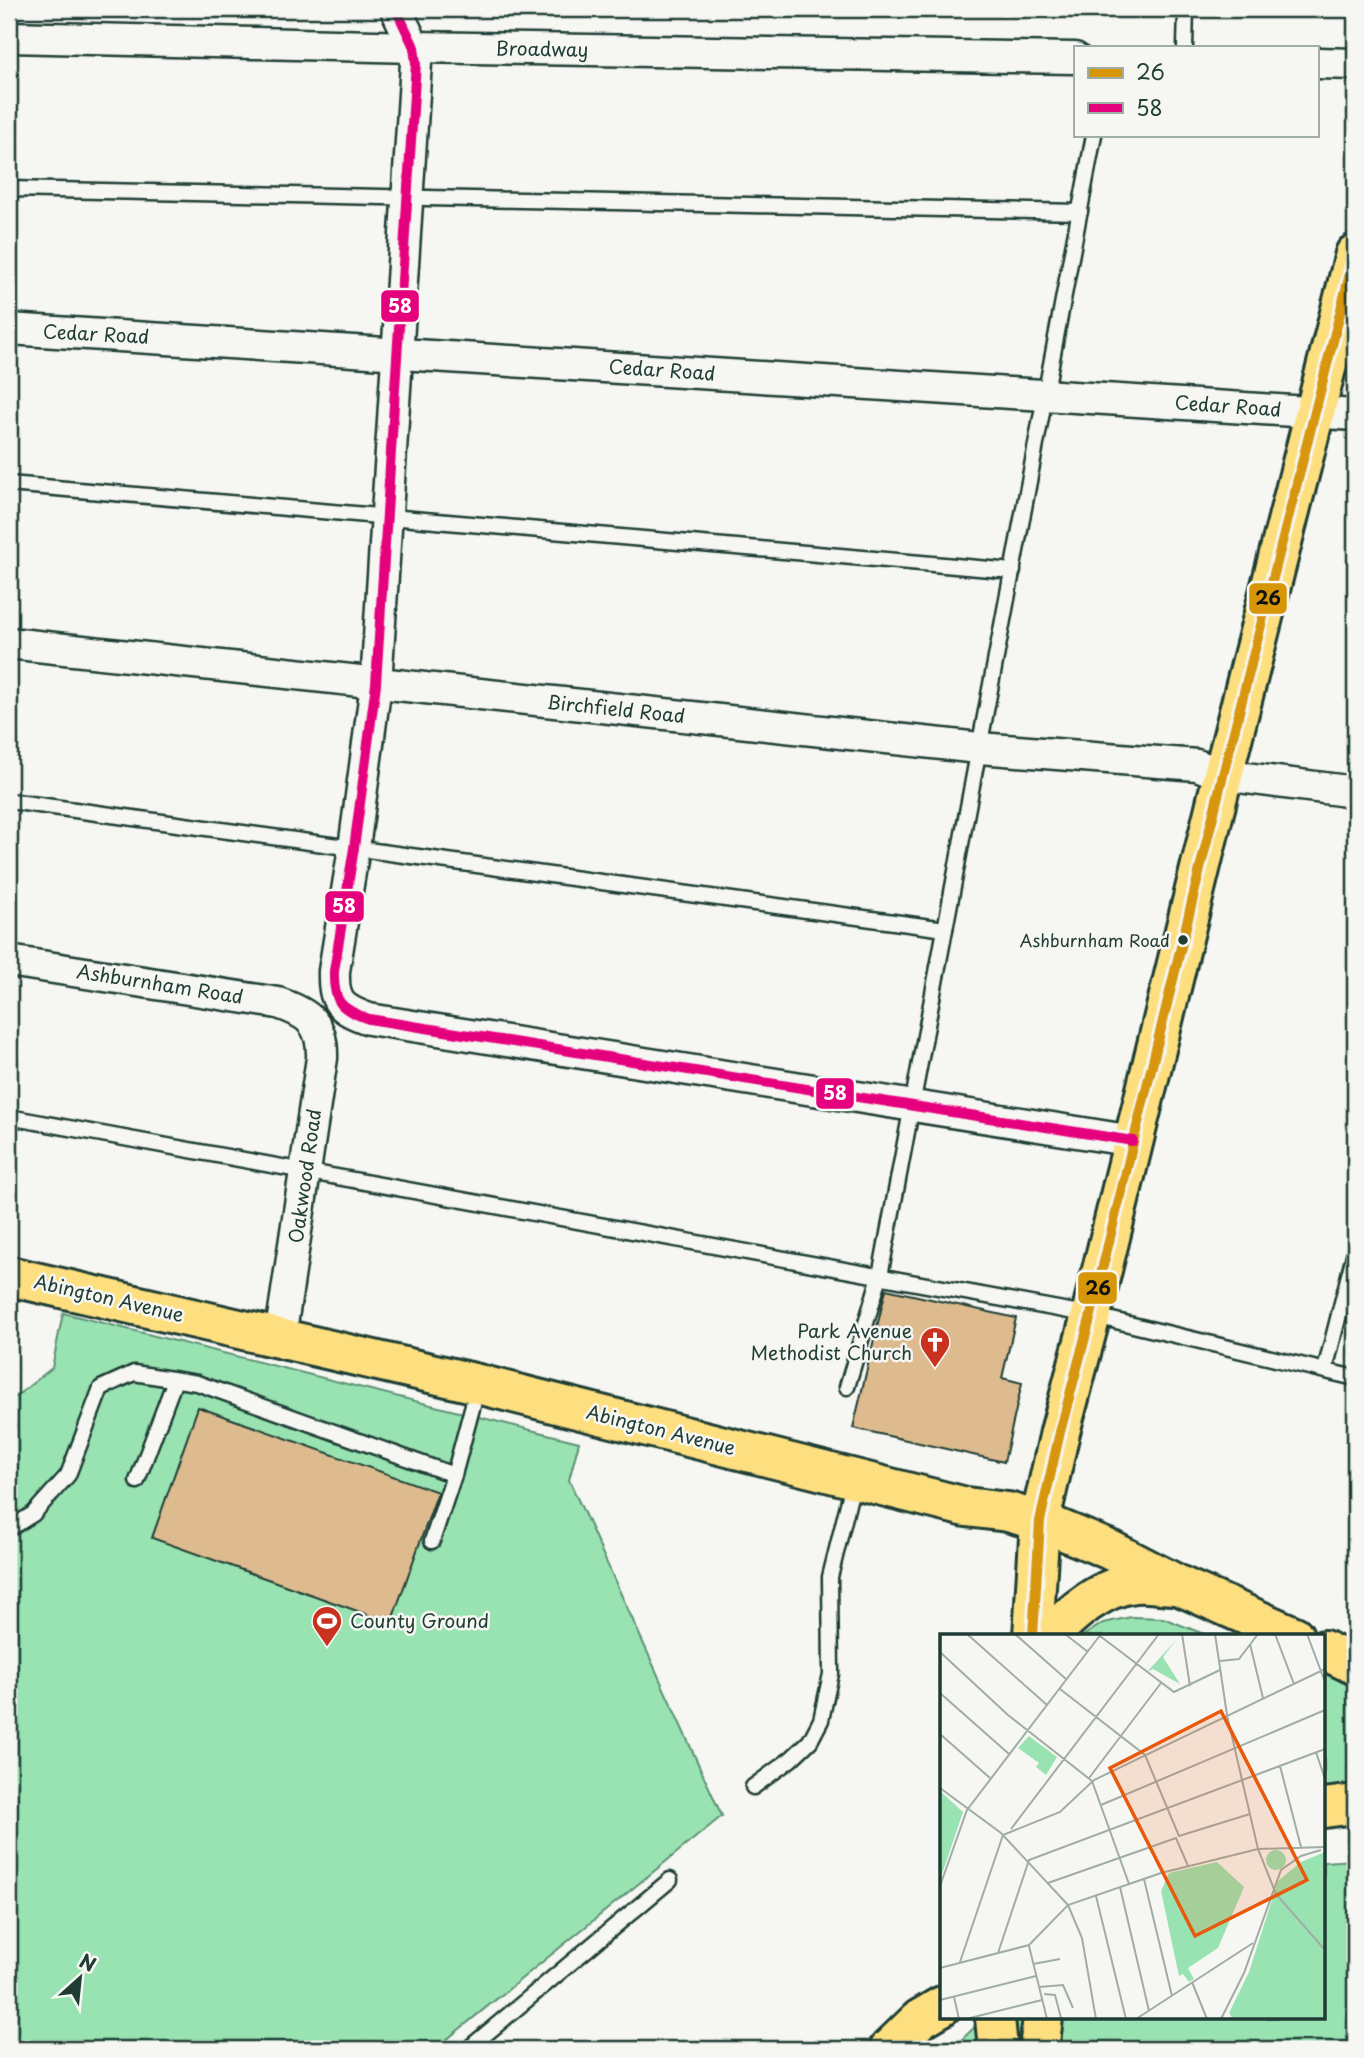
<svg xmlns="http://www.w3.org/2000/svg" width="1364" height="2058" viewBox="0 0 1364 2058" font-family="'Playpen Sans',sans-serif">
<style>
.green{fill:#99e3b2;stroke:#5c9073;stroke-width:2}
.building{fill:#ddbb8f;stroke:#1f3d34;stroke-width:2}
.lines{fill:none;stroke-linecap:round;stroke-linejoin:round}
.service-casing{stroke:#1f3d34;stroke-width:19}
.minor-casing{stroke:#1f3d34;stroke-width:35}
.primary-casing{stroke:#1f3d34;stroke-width:44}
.service{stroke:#f6f6f2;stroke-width:14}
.minor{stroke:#f6f6f2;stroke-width:30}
.primary{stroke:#fedf80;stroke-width:38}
.bus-1-casing{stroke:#f6f6f2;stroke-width:16}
.bus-2-casing{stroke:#f6f6f2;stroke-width:16}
.bus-1{stroke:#d79608;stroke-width:10}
.bus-2{stroke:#e5007d;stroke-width:10}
.bus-dot{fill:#1f3d34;stroke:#f6f6f2;stroke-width:2.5}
.labels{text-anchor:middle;stroke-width:5;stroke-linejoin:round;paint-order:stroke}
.bus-label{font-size:17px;fill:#1f3d34;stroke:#f6f6f2;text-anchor:end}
.street-label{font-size:19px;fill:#1f3d34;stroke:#f6f6f2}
.poi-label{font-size:19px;fill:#1f3d34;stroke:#f6f6f2;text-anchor:end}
.inset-road{fill:none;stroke:#a0aca6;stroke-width:2}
.view{fill:#e8590c;fill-opacity:0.15;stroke:#e8590c;stroke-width:3.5}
.inset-edge{fill:none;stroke:#1f3d34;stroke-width:3.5}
.line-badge{stroke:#f6f6f2;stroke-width:2.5}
.badge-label{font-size:19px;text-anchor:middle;font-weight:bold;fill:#fff}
.pale-badge-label{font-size:19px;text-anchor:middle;font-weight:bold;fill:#111}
</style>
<rect width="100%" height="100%" fill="#f6f6f2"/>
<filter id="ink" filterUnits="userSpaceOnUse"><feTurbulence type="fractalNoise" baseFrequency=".0143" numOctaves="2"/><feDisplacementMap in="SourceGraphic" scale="14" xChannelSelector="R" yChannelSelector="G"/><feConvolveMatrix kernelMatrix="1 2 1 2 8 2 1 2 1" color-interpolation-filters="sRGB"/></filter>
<g filter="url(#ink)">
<!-- green -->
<g class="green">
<path d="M63 1313 579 1442 569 1480 722 1816 435 2049H9V1402L52 1368Z"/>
<path d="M1131 1617 1163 1618 1209 1636H1083L1103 1623Z"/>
<path d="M1324 1671 1355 1686V1789L1324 1794V1741L1327 1720 1324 1702Z"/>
<path d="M1355 1860V2049H952L984 2018H1324V1862Z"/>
</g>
<!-- building -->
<g class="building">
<path d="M886 1289 1016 1318 1002 1378 1022 1383 1004 1462 853 1428Z"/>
<path d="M198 1407 438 1492 391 1623 152 1538Z"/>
</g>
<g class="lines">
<!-- service casing -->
<g class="service-casing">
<g id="service">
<path d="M1185 47 1186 9"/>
<path d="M9 189 1080 212"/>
<path d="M9 484 1013 571"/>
<path d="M9 801 945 929"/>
<path d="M9 1117 1091 1315 1355 1378"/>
<path d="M1325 1370 1355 1251"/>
<path d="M847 1387 880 1276 1094 135"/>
<path d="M137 1481 175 1380"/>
<path d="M9 1529 33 1514 68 1475 101 1388 134 1373 197 1383 454 1475"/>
<path d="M432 1541 454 1475 478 1386"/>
<path d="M753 1787 791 1759 810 1741 821 1720 831 1674 830 1577 854 1480"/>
<path d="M468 2049 670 1880"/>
</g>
</g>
<!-- minor casing -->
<g class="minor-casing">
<g id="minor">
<path d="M396 9 414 47 416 63 376 684 354 848 334 971C333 1002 340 1009 369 1019L1133 1141"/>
<path d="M9 37 414 47 1075 58"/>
<path d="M1317 63 1355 64"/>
<path d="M9 329 1355 415"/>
<path d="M9 643 979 748 1197 765 1223 775 1355 792"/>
<path d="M9 961 278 1003C308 1013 323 1023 322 1058L280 1338"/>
</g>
</g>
<!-- primary casing -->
<g class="primary-casing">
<g id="primary">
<path d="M9 1276 478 1384 966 1507 1008 1512 1040 1521 1110 1550 1180 1586 1294 1636"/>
<path d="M1033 1636 1040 1521 1060 1432 1091 1315 1223 775 1355 254"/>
<path d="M1051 1636C1070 1613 1103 1586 1135 1583 1148 1582 1162 1585 1174 1585"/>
<path d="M1324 1650 1355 1665"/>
<path d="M1324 1808 1355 1804"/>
<path d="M995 2018 998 2049"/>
<path d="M889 2049 920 2019 942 2006"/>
<path d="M1039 2049 1043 2018"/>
</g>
</g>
<!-- service -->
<use href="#service" class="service"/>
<!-- minor -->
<use href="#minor" class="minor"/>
<!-- primary -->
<use href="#primary" class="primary"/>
<!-- bus-1 casing -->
<g class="bus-1-casing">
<path id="bus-1" d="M1033 1636 1040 1521 1060 1432 1091 1315 1223 775 1355 254"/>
</g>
<!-- bus-2 casing -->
<g class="bus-2-casing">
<path id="bus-2" d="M396 9 414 47 416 63 376 684 354 848 334 971C333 1002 340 1009 369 1019L1133 1141"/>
</g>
<!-- bus-1 -->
<use href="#bus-1" class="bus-1"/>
<!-- bus-2 -->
<use href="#bus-2" class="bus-2"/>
</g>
</g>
<!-- icons -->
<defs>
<g id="church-pin" transform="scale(1.575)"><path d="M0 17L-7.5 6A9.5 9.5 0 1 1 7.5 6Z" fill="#c8321e" stroke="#f6f6f2"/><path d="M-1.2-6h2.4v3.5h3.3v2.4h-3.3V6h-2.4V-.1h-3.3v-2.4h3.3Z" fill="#fff"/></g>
<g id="stadium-pin" transform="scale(1.575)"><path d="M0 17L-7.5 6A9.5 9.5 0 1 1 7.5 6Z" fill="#c8321e" stroke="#f6f6f2"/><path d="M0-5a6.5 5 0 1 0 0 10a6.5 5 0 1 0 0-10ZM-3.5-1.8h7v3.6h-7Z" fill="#fff"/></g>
</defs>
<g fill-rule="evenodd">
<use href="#church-pin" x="935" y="1342"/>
<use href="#stadium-pin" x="327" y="1621"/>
</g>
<!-- markers -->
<circle class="bus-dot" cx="1183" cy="940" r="6"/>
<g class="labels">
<!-- bus labels -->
<g class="bus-label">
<text x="1170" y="947">Ashburnham Road</text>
</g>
<!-- street labels -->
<g class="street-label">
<text transform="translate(542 49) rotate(1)" y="7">Broadway</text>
<text transform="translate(96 334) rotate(3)" y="7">Cedar Road</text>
<text transform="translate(662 370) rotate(4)" y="7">Cedar Road</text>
<text transform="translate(1228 406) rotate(4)" y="7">Cedar Road</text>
<text transform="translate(616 709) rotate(6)" y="7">Birchfield Road</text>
<text transform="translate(160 984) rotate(9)" y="7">Ashburnham Road</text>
<text transform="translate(305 1176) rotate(-82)" y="7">Oakwood Road</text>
<text transform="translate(109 1298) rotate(13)" y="7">Abington Avenue</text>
<text transform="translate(661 1430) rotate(14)" y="7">Abington Avenue</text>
</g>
<!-- poi labels -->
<g class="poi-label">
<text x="912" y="1338">Park Avenue<tspan x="912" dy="22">Methodist Church</tspan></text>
<text x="350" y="1628" text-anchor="start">County Ground</text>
</g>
</g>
<!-- overview -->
<g transform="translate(940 1634)">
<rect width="385" height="385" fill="#f6f6f2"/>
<path d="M236 6 223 23 240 50 213 35 207 38ZM89 102 117 123 106 141 96 133 99 129 78 114ZM0 157 23 178 0 246ZM326 226a10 10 0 1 1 20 0a10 10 0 1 1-20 0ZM385 218V385H293L289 379 309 338 338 247 361 228ZM277 228 304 253 278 314 248 334 254 345 249 348 243 340 239 342 221 257 229 239Z" fill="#99e3b2"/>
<path class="inset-road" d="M27 0 107 71M75 0 126 45M125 0 148 18M242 0 250 52M275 0 287 81 318 215 336 260 385 316M335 0 354 50M367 0 385 48M160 2 234 58 280 36M310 10 323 64M0 18 68 81 152 147 189 250M280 27 299 25 318 0M120 55 205 121 239 202 310 180M0 59 69 120M0 100 50 144M376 118 385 145M340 132 361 213M149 144 221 49M0 154 61 199 128 271M161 171 385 76M71 195 219 0M204 245 232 362M108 249 236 204 248 232M0 252 27 176 161 0M180 253 209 377M156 262 186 385M128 271 142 304 156 385M89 312 107 385M58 319 89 226 385 115M20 328 63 201 120 178 154 146 385 35M93 330 120 325M0 334 89 311 128 271 221 239 318 215 385 213M252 348 267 385M99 353 123 351 133 374M104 360 115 361 121 384M14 363 19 385M0 366 96 342M26 385 102 366M196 385 313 309M281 385 304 339 341 236 361 222 381 216"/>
<path class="view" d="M281 77 367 246 255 302 170 134Z"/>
<rect width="385" height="385" class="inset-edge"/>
</g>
<g class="line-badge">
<rect x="380" y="289" width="40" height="34" rx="7" fill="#e5007d"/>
<rect x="1248" y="582" width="40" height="33" rx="7" fill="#d79608"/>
<rect x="324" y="890" width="41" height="33" rx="7" fill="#e5007d"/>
<rect x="815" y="1077" width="40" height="33" rx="7" fill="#e5007d"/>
<rect x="1077" y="1271" width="41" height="34" rx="7" fill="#d79608"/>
</g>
<g class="badge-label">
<text x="400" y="313">58</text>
<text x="344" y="913">58</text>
<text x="835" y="1100">58</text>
</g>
<g class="pale-badge-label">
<text x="1268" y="605">26</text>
<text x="1098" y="1295">26</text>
</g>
<!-- margin -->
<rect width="1364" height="2058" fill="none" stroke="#f6f6f2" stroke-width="35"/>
<rect x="18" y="18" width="1329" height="2023" fill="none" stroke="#1f3d34" stroke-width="2.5" filter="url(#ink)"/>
<!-- legend -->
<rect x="1074" y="46" width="245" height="91" fill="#f6f6f2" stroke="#a0aca6" stroke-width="2"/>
<rect x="1088" y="68" width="35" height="10" fill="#d79608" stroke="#a0aca6" stroke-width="2"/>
<text x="1136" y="80" font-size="21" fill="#1f3d34">26</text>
<rect x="1088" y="103" width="35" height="10" fill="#e5007d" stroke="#a0aca6" stroke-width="2"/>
<text x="1136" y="116" font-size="21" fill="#1f3d34">58</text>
<!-- north arrow -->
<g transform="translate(80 1978) rotate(27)" stroke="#f6f6f2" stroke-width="5" paint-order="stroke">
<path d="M0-5L12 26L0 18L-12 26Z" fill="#1f3d34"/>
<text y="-10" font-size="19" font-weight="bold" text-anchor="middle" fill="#1f3d34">N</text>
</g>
</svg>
